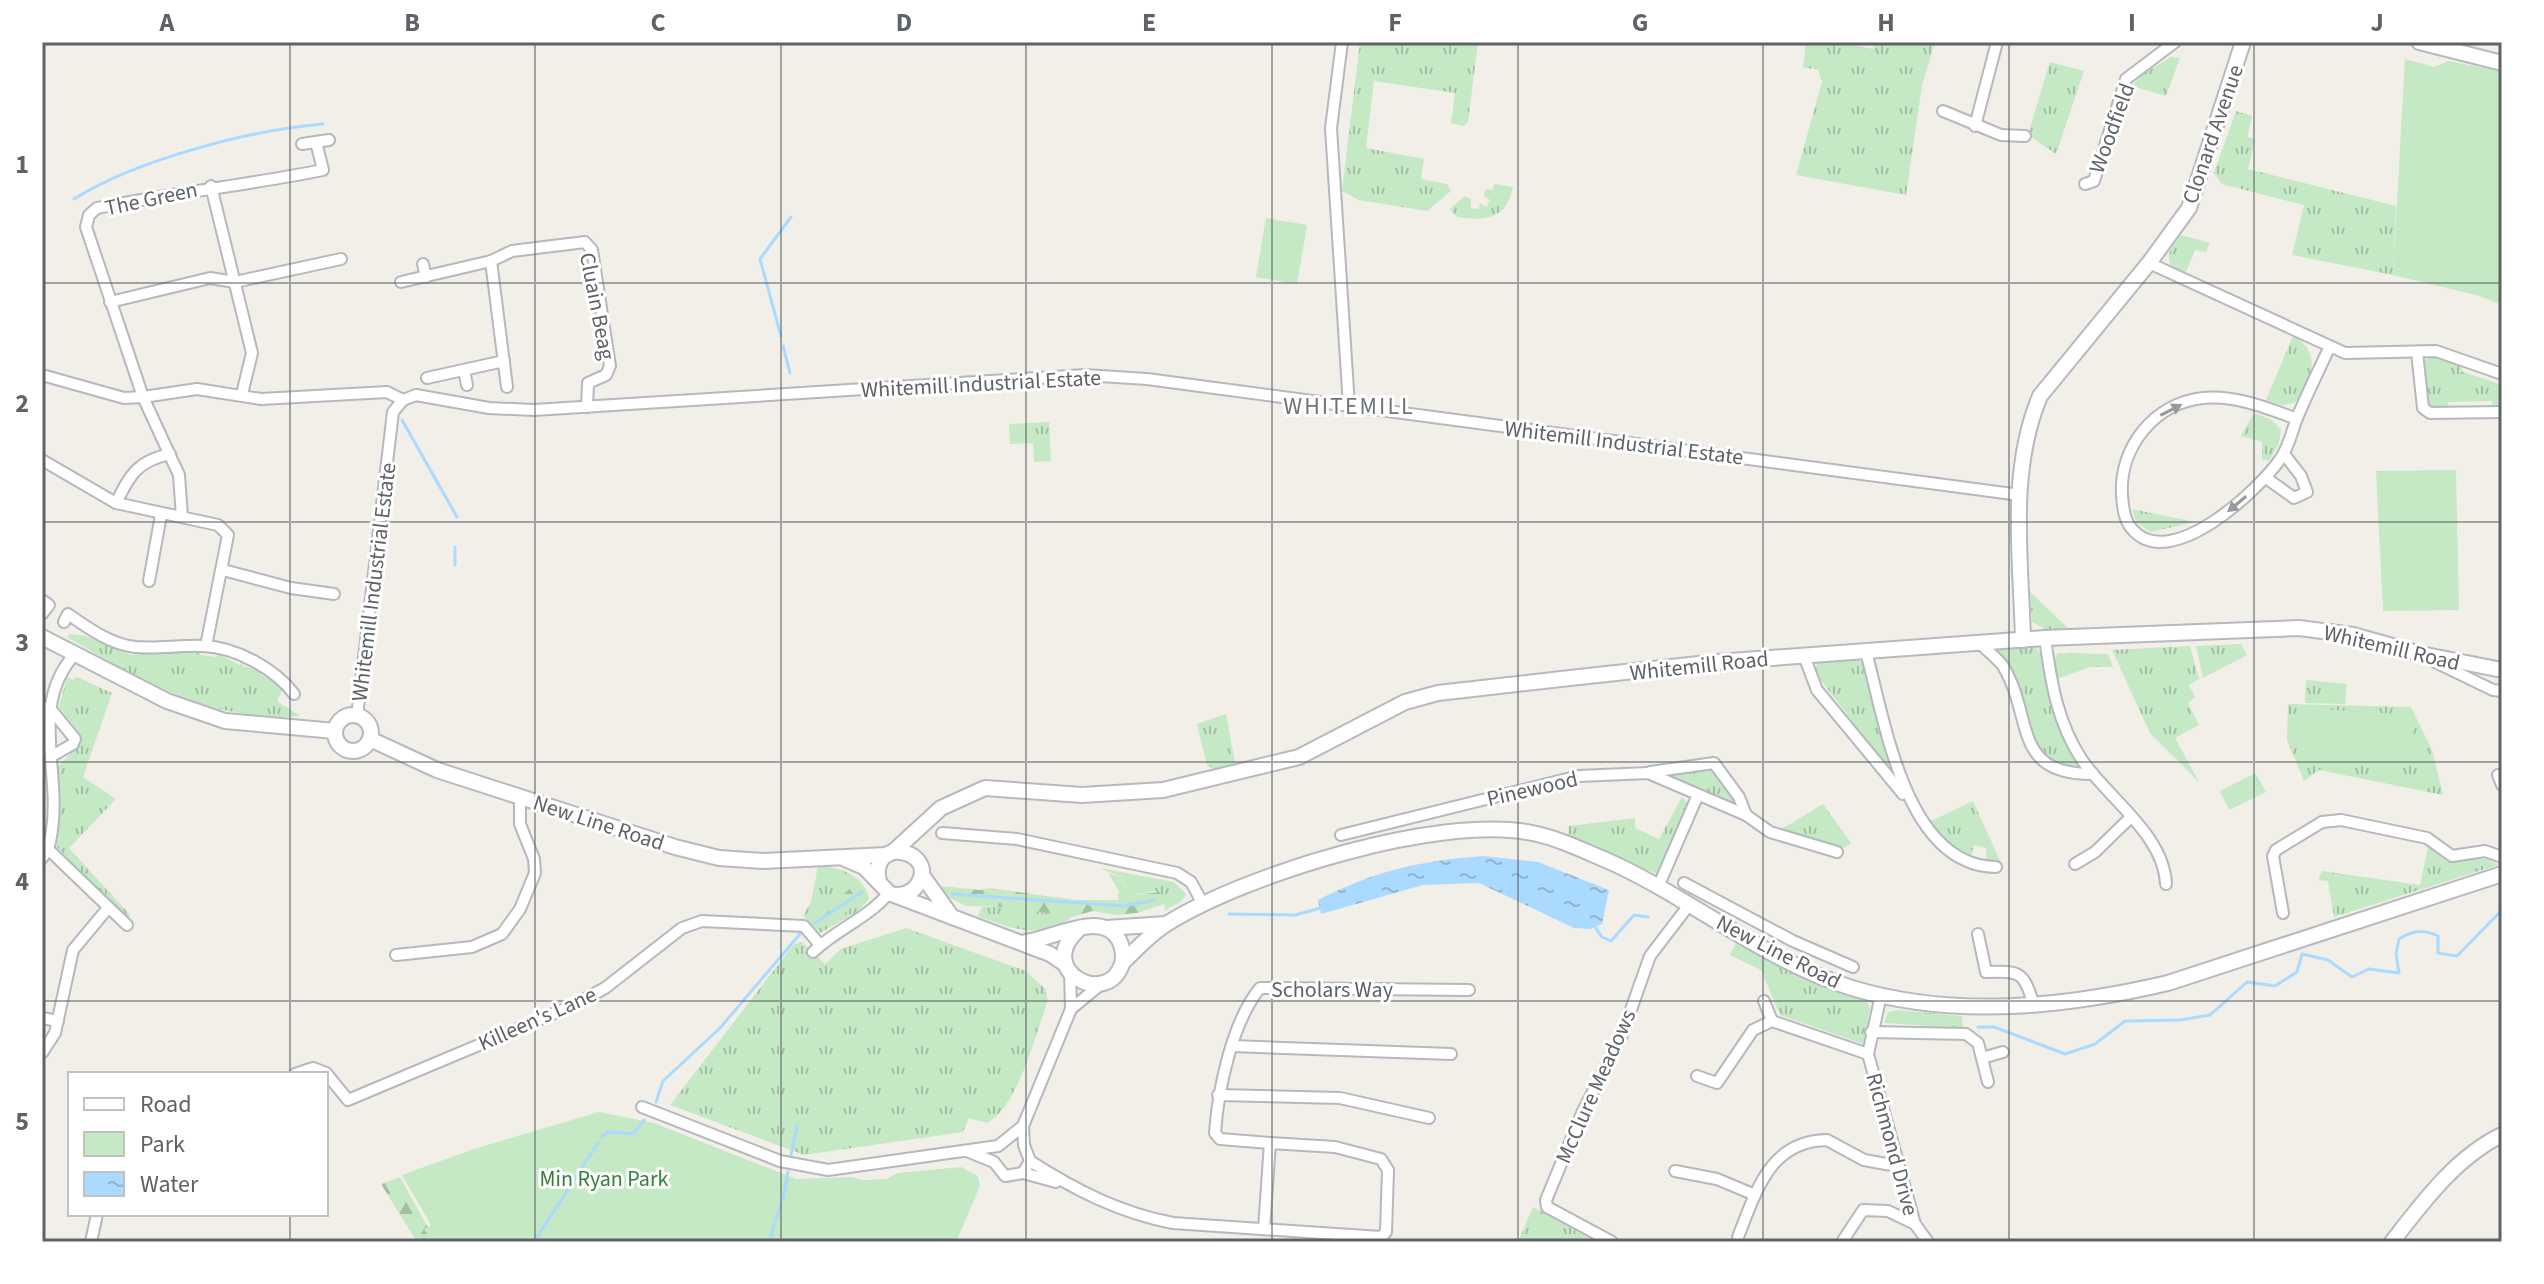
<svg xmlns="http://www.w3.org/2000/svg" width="2544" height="1284" viewBox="0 0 2544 1284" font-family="'Source Sans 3',sans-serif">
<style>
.grass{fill:url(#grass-tufts)}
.forest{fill:url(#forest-firs)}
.park{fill:#c5e8c5}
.water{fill:url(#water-ripples)}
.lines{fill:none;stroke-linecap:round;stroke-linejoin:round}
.stream{stroke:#aadaff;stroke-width:3}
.street-casing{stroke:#b5b8bc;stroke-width:14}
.secondary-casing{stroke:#b6babf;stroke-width:18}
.street{stroke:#fff;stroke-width:10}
.secondary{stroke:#fff;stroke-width:14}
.oneway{fill:#979a9d}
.grid{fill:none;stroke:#5f6368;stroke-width:2;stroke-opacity:0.55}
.labels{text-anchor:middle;stroke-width:6;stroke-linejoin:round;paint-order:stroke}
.street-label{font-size:22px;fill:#5f6368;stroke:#fff}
.park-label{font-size:22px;fill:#348238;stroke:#fff}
.neighbourhood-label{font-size:24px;letter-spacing:2px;fill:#70757a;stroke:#fff}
.neatline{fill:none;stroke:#5f6368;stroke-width:3}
.grid-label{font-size:26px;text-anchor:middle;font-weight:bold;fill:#5f6368}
</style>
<defs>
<pattern id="grass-tufts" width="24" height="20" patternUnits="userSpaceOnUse" patternTransform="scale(2)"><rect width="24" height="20" fill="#c5e8c5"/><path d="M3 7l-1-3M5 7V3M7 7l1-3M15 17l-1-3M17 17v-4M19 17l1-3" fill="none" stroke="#a3c0a4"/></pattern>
<pattern id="forest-firs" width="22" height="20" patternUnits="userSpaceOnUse" patternTransform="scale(2)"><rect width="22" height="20" fill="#c5e8c5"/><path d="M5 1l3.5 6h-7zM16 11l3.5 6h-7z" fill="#a3c0a4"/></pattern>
<pattern id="water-ripples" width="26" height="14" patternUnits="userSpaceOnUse" patternTransform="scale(2)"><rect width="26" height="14" fill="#aadaff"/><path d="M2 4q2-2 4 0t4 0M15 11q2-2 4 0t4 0" fill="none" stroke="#8eb4d2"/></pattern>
</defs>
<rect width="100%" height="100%" fill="#f1efe8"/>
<!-- grass -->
<g class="grass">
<path d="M1360 42H1478L1468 122 1463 126 1451 123 1455 93 1374 81 1366 148 1424 159 1421 179 1447 184 1451 191 1427 211 1359 200 1342 191Z"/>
<path d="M1806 42H1838L1873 49 1875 42H1935L1922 85 1906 195 1796 175 1822 82 1818 69 1803 68Z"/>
<path d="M2171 57 2180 58 2166 96 2132 86 2143 74Z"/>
<path d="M2050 62 2084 71 2056 154 2028 135Z"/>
<path d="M2236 111 2252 116 2247 137 2255 139 2248 169 2396 206 2393 275 2292 255 2304 205 2222 184 2214 173Z"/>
<path d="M1494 184 1513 187C1506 220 1485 221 1457 217L1450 209 1465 196 1471 199V208L1479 209 1480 203 1486 207 1490 200 1484 196 1485 189 1493 190Z"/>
<path d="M2181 235 2210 243 2206 252 2195 250 2186 272 2172 267C2164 254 2173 246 2181 235Z"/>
<path d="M2293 336C2322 350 2313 383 2294 403L2282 405 2266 400Z"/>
<path d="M2431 354 2463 364 2461 371 2499 384 2502 378V409H2493L2492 401 2448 402 2447 410 2428 405 2423 363Z"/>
<path d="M2254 413 2272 420 2281 430 2279 443 2269 461 2262 459V442L2241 436Z"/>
<path d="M1049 422 1051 461 1034 462 1033 443 1010 444 1009 424Z"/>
<path d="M2132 509 2195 522 2150 532 2136 521Z"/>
<path d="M2030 592 2070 630H2047L2032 622Z"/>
<path d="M70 634 86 636 131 655 199 651 200 655 216 657 218 654 240 665 242 661 243 666 263 671 261 675 276 683 278 681 283 688 277 701 300 716C214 724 138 678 67 637Z"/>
<path d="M2241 644 2247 655 2203 678 2196 646Z"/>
<path d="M2034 645 2042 656 2049 697 2060 729 2078 763 2076 768C2023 766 2025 684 1994 649Z"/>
<path d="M2190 646 2199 679 2189 685 2195 697 2188 703 2199 725 2175 738 2199 782 2150 733 2112 650Z"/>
<path d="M2058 653 2108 654 2113 667H2090L2057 679 2054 661Z"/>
<path d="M1856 659 1862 662 1891 766 1887 767 1814 671 1818 662Z"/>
<path d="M67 677 73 680 77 677 112 693 83 777 116 799 69 848 130 915 128 922 57 847 61 803 58 767 81 742 80 734 59 707Z"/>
<path d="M2306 680 2347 684 2345 704 2305 703Z"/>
<path d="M2288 704 2411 707 2432 750 2443 795 2319 770 2304 781 2287 740Z"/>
<path d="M1226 714 1235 763 1213 769 1207 765 1197 724Z"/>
<path d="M1710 770 1719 774 1739 805 1666 778 1665 774Z"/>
<path d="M1682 797 1688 803 1657 874 1568 836 1569 826 1635 818V828L1659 839Z"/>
<path d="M1973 801 2000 861 1986 860V848L1974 845 1971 857 1945 840 1929 822Z"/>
<path d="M1823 804 1851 843 1844 848 1782 829Z"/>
<path d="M2428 847 2447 862 2487 859 2498 865 2334 917 2328 881 2318 880 2322 871 2420 885Z"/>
<path d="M818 866C839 867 865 875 869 899L857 912 820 933 803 916 811 902Z"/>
<path d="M1099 868 1174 882 1186 894 1182 901 1164 911 1165 904 1156 891 1132 895 1119 876Z"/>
<path d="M982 907H1010L1072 917C1041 940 1011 929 978 916Z"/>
<path d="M906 928 1026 971 1045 989 1048 1000C1036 1033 1018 1107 987 1123L969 1118 963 1132 804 1155 670 1105 794 944 802 942 825 964 841 949Z"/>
<path d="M1737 940 1805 978 1867 1001 1870 1009 1863 1044 1780 1015 1761 970 1730 955Z"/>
<path d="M1898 1010 1962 1016 1963 1028 1884 1023 1888 1012Z"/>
<path d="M1533 1207 1596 1242H1518Z"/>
</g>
<!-- forest -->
<g class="forest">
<path d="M1108 873 1119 877 1132 895 1160 892 1165 904 1137 913 1116 915 1092 911 1072 917 1010 907 966 906 948 897 941 886 980 890 990 888 1076 900H1118L1119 891Z"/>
<path d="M854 884H860L865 891C858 906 833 924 816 924Z"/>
<path d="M400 1177 436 1242H417L381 1184Z"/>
</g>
<!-- park -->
<g class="park">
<path d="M2405 59 2434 67 2449 61 2502 72V305L2480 296 2393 275Z"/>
<path d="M1266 218 1307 225 1297 284 1256 277Z"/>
<path d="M2456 470 2459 610 2383 611 2376 471Z"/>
<path d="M2303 708 2412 715 2409 762 2300 755Z"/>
<path d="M2255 773 2266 792 2229 810 2220 791Z"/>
<path d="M599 1112 654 1123 796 1179 852 1177 863 1180 886 1179 898 1173 961 1167 978 1176 980 1186 956 1242H432L424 1229 431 1225 402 1175 474 1149Z"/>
</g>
<!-- water -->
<path class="water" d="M1484 856 1538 862 1609 890 1602 924 1590 929 1574 928 1479 883 1423 885 1321 914 1318 900C1377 870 1419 861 1484 856Z"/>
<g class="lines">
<!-- stream -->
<g class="stream">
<path d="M74 199C136 160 250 130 323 124"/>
<path d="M781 336 760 259 791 217"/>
<path d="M783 346 790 373"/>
<path d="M402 420 457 517"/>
<path d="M455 565V547"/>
<path d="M952 894 1123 906 1154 900"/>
<path d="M1229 914 1295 915 1324 907"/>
<path d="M815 923 862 892"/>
<path d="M1595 927 1602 937 1611 941 1634 915 1648 917"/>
<path d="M1978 1027H1994L2065 1054 2095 1044 2125 1021 2180 1020 2210 1015 2247 982 2275 986 2297 972 2302 954 2328 960 2352 977 2369 969 2399 973 2396 954 2399 939C2413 930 2424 929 2438 936V953L2457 956 2502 910"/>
<path d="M656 1102 663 1081 720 1028 800 934"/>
<path d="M602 1137 608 1132 633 1134 644 1120"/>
<path d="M791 1155 797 1126"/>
<path d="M783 1199 788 1172"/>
<path d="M775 1221 781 1205"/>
<path d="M534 1242 598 1143"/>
<path d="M770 1242 774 1225"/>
</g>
<!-- street casing -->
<g class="street-casing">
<g id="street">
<path d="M1342 42 1331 128 1349 406"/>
<path d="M1943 111 2001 135 2025 136"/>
<path d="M1975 126 1997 42"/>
<path d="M316 142 323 170C248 185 173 193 97 208L89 215 86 227 143 397 197 389 261 399 387 392 403 400"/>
<path d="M302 144 329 140"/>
<path d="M2085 184 2094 181 2126 79 2175 42"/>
<path d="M211 186 252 353 242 394"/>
<path d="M491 261 507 387"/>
<path d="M2149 263 2345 353 2436 351 2502 374"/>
<path d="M423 264 426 277"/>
<path d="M401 282 491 261 512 251 585 242 592 250 610 366 606 375 588 383 587 407"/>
<path d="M110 302 210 278 235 282 341 259"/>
<path d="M2417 352 2423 408 2430 413 2502 412"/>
<path d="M464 370 467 385"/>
<path d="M42 375 124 398 143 397 179 475 182 517"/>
<path d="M427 378 504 361"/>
<path d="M2297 419C2267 408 2236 395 2203 398 2154 403 2119 448 2122 495 2123 507 2124 520 2132 529 2170 574 2260 489 2281 458 2289 446 2292 431 2297 418 2307 394 2319 370 2330 346"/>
<path d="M42 460 116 503 218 525 228 535 206 646"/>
<path d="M2266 478 2294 498 2307 492 2301 476 2284 454"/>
<path d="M116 503C130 475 137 461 170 454"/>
<path d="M223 570 291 588 334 594"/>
<path d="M149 581 161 515"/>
<path d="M42 600 49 605 42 614"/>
<path d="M64 622 68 614C88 628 110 644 135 647 158 649 180 645 203 646 236 647 275 669 294 694"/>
<path d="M2045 638C2051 682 2057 722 2082 760 2108 798 2164 835 2166 884"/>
<path d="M1981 644C1987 651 1997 658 2003 666 2034 717 2011 775 2093 774"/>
<path d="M1866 652C1885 720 1905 866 1996 867"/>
<path d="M1804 656 1817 690 1903 794"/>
<path d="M2431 660 2493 690 2502 691"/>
<path d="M49 707 75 739 73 744 52 756"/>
<path d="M357 716 393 412 403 400 416 395 489 408 534 410 1085 375 1147 379 2020 495"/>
<path d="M1650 772 1714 763 1739 797 1746 815"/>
<path d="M2498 775 2502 785"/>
<path d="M942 833 1017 839 1177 873 1191 882 1203 904"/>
<path d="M1341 835 1579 776 1648 773 1746 815 1770 832 1837 852"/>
<path d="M49 850 127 925"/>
<path d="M42 858C50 849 50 842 52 830 61 770 29 704 75 654"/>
<path d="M2075 864 2095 852 2130 818"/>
<path d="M1684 883 1793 941 1853 967"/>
<path d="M1658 887 1697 797"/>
<path d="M2283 913 2273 856 2276 850 2322 822 2341 820 2427 838 2452 856 2485 851 2502 857"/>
<path d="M1978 934 1986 972C2022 971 2023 972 2034 1005"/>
<path d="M813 952C838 928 867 919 889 893"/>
<path d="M396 955 472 947 502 934 520 909 535 873 534 859 520 824V796"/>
<path d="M1881 995 1868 1054 1915 1224 1928 1242"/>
<path d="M1764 1001 1772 1021"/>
<path d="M1071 1009 1100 985"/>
<path d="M42 1018 58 1021"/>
<path d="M1871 1032 1966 1034 1978 1043 1988 1082"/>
<path d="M1232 1046 1451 1054"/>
<path d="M42 1053 55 1033 73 950 108 908"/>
<path d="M1982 1058 2003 1052"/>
<path d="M295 1074 313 1068 326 1073 348 1100 574 1005 605 988 682 928 702 921 804 926 820 945"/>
<path d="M1697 1076 1717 1083 1753 1030 1772 1021 1868 1054"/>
<path d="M1218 1095 1340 1098 1429 1118"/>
<path d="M642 1107 780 1161 828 1170 998 1146 1023 1126"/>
<path d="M1270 1143 1220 1139 1215 1133C1218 1090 1232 1022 1260 988L1469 990"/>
<path d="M967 1151 994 1162 1005 1176 1023 1173 1056 1182"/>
<path d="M1030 1161C1075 1190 1120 1213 1173 1223L1381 1237 1386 1232 1388 1170 1381 1159 1335 1147 1270 1143 1264 1229"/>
<path d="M1675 1171 1717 1179 1755 1195"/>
<path d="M1023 1173 1030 1161 1024 1145 1023 1126 1071 1009 1070 972"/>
<path d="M1738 1237C1756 1192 1769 1141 1827 1140L1864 1160 1897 1166"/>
<path d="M91 1242 97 1214"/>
<path d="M1612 1242 1547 1207 1546 1200 1583 1111 1622 1035 1650 956 1689 905"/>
<path d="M1842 1242 1863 1210 1888 1211 1915 1224"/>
</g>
</g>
<!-- secondary casing -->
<g class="secondary-casing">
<g id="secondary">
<path d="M2419 42 2502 63"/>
<path d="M42 637 167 701 225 721 335 731"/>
<path d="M2023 640C2021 559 2008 472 2040 396L2149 263 2189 208 2243 42"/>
<circle cx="353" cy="733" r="18"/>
<path d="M370 739 437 770 675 847 719 858 763 861 887 855"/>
<path d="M893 852 941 808 985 788 1082 795 1163 790 1299 757 1405 702 1438 693 1570 678 1717 662 2045 638 2299 628 2353 635 2421 654 2502 670"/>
<path d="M845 859 864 867 889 893 1050 954 1065 964"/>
<path d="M922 875 952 917"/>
<path d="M879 882C868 834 939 850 918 884 913 892 906 895 897 895"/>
<path d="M1107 928 1166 924"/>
<path d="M1026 942C1052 939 1102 909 1119 940 1123 948 1124 956 1122 964 1107 1009 1034 970 1078 930"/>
<path d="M1123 962C1137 949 1151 933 1168 923 1247 874 1440 814 1532 833 1558 838 1582 850 1606 860 1690 897 1764 961 1852 988 1955 1019 2065 1007 2168 983L2502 874"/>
<path d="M2392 1242C2422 1203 2457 1156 2502 1135"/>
</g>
</g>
<!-- street -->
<use href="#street" class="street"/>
<!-- secondary -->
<use href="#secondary" class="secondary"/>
</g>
<!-- one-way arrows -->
<defs><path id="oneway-solid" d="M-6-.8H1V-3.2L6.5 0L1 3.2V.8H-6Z" transform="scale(2)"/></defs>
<g class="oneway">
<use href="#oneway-solid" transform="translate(2171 410) rotate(-27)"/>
<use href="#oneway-solid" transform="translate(2237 504) rotate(140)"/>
</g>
<!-- grid -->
<path class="grid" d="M290 42V1074M535 42V1242M781 42V1242M1026 42V1242M1272 42V1242M1518 42V1242M1763 42V1242M2009 42V1242M2254 42V1242M42 283H2502M42 522H2502M42 762H2502M42 1001H2502M290 1214V1242"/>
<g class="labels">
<!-- street labels -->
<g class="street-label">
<text transform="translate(2111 128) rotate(-70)" y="8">Woodfield</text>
<text transform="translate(2212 134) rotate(-71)" y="8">Clonard Avenue</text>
<text transform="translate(151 198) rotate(-12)" y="8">The Green</text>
<text transform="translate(598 306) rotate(79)" y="8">Cluain Beag</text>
<text transform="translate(981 383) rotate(-3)" y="8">Whitemill Industrial Estate</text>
<text transform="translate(1624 442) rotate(7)" y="8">Whitemill Industrial Estate</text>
<text transform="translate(373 582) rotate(-83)" y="8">Whitemill Industrial Estate</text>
<text transform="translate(2392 647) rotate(13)" y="8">Whitemill Road</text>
<text transform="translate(1699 665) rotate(-6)" y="8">Whitemill Road</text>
<text transform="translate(1532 788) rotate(-13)" y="8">Pinewood</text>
<text transform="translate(599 822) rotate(18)" y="8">New Line Road</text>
<text transform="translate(1779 951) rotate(27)" y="8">New Line Road</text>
<text x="1332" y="997">Scholars Way</text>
<text transform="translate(537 1018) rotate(-24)" y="8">Killeen's Lane</text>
<text transform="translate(1595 1086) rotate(-66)" y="8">McClure Meadows</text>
<text transform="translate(1893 1144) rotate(75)" y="8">Richmond Drive</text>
</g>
<!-- park labels -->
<g class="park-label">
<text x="604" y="1186">Min Ryan Park</text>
</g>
<!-- neighbourhood labels -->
<g class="neighbourhood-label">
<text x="1349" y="414">WHITEMILL</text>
</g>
</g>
<!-- border -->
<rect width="2544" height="1284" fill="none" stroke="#ffffff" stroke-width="88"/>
<!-- legend -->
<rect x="68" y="1072" width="260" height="144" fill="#ffffff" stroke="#bfc1c3" stroke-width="2"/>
<rect x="84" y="1098" width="40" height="12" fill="#ffffff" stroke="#bfc1c3" stroke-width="2"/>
<text x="140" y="1112" font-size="24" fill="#5f6368">Road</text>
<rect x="84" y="1132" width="40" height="24" fill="#c5e8c5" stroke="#bfc1c3" stroke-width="2"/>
<text x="140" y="1152" font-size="24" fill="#5f6368">Park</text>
<rect x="84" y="1172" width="40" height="24" fill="url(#water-ripples)" stroke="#bfc1c3" stroke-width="2"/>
<text x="140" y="1192" font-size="24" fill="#5f6368">Water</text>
<rect x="44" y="44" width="2456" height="1196" class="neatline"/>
<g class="grid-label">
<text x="167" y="31">A</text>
<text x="412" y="31">B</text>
<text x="658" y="31">C</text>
<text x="904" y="31">D</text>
<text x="1149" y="31">E</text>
<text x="1395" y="31">F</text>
<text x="1640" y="31">G</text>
<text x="1886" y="31">H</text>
<text x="2132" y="31">I</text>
<text x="2377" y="31">J</text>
<text x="22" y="173">1</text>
<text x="22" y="412">2</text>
<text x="22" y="651">3</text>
<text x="22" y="890">4</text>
<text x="22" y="1130">5</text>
</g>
</svg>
